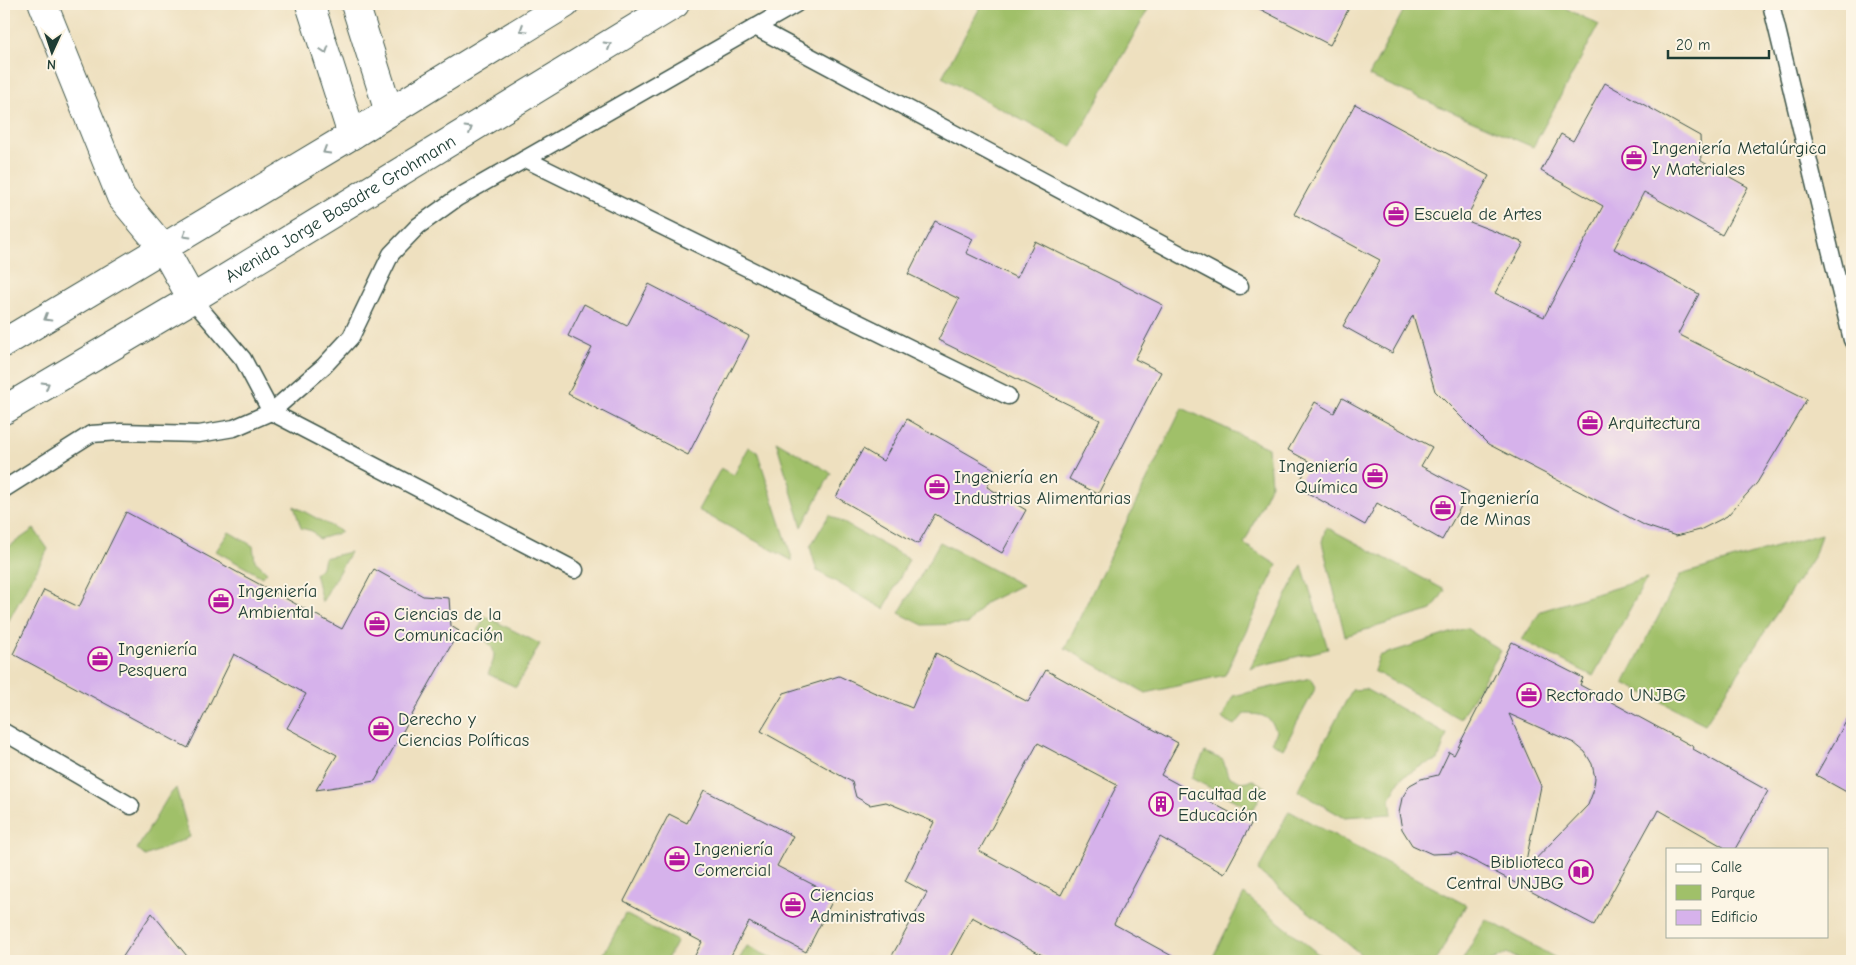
<svg xmlns="http://www.w3.org/2000/svg" width="1856" height="965" viewBox="0 0 1856 965" font-family="'Comic Neue',sans-serif">
<style>
.green{fill:#a0c069;stroke:#607e4e}
.building{fill:#d6b2eb;fill-rule:evenodd}
.lines{fill:none;stroke-linecap:round;stroke-linejoin:round}
.lane-casing{stroke:#3e5549;stroke-width:19}
.street-casing{stroke:#3e5549;stroke-width:30}
.secondary-casing{stroke:#3e5549;stroke-width:30}
.highway-casing{stroke:#3e5549;stroke-width:30}
.lane{stroke:#fff;stroke-width:16}
.street{stroke:#fff;stroke-width:28}
.secondary{stroke:#fff;stroke-width:28}
.highway{stroke:#fff;stroke-width:28}
.oneway{stroke:#8f9e9a}
.labels{text-anchor:middle;stroke-width:4;stroke-linejoin:round;paint-order:stroke}
.poi-label{font-size:18px;fill:#1f3d34;stroke:#fcf5e5;text-anchor:start}
.street-label{font-size:18px;fill:#1f3d34;stroke:#fcf5e5}
</style>
<rect width="100%" height="100%" fill="#fcf5e5"/>
<filter id="ink" filterUnits="userSpaceOnUse"><feTurbulence type="fractalNoise" baseFrequency=".02" numOctaves="2"/><feDisplacementMap in="SourceGraphic" scale="10" xChannelSelector="R" yChannelSelector="G"/><feConvolveMatrix kernelMatrix="1 2 1 2 8 2 1 2 1" color-interpolation-filters="sRGB"/></filter>
<filter id="wash" filterUnits="userSpaceOnUse"><feTurbulence type="fractalNoise" baseFrequency=".0096" numOctaves="4" result="noise"/><feDisplacementMap in="SourceGraphic" scale="20" xChannelSelector="R" yChannelSelector="G"/><feGaussianBlur stdDeviation="1.12" result="paint"/><feColorMatrix in="noise" values="0 0 0 0 0 0 0 0 0 0 0 0 0 0 0 0 0 1.4 0 .05"/><feComposite in="paint" operator="in"/></filter>
<g filter="url(#wash)">
<rect width="100%" height="100%" fill="#eee0bf"/>
<!-- green -->
<g class="green">
<path d="M982 4H1151L1072 147 942 77Z"/>
<path d="M1407 4H1557L1599 25 1533 147 1369 76Z"/>
<path d="M1182 408 1268 448 1271 484 1244 544 1277 565 1225 675 1146 693 1065 648Z"/>
<path d="M776 441 831 473 802 527Z"/>
<path d="M749 447 757 451 793 561 698 510 721 468 734 475Z"/>
<path d="M294 506 342 532 319 539 312 531 301 528Z"/>
<path d="M829 515 909 559 884 609 817 571 810 547Z"/>
<path d="M1326 527 1445 590 1432 610 1345 636 1322 542Z"/>
<path d="M34 529 48 549 4 629V550Z"/>
<path d="M229 532 253 546 255 561 267 572 262 577 216 551Z"/>
<path d="M1821 534 1815 554 1705 724 1624 683 1680 575Z"/>
<path d="M940 542 1022 585 985 603 968 624 923 625 899 613Z"/>
<path d="M350 552 322 602 315 573 322 567 324 558Z"/>
<path d="M1302 565 1328 649 1250 668Z"/>
<path d="M1647 578 1593 676 1522 640 1541 611Z"/>
<path d="M485 616 540 644 516 687 488 674C498 652 496 648 477 633Z"/>
<path d="M1466 628 1501 651 1460 719 1374 671 1379 656Z"/>
<path d="M1311 678 1316 687 1283 749 1271 742 1277 732C1269 715 1262 714 1244 714L1235 725 1222 718 1233 696Z"/>
<path d="M1365 689 1447 734 1438 760 1423 765 1401 778 1390 798 1392 814 1343 817 1298 791 1352 690Z"/>
<path d="M1205 752 1223 760 1228 776 1241 782 1253 780 1265 787 1253 810 1191 778Z"/>
<path d="M176 788 190 837 145 856 137 849 168 797Z"/>
<path d="M1289 811 1466 905 1436 961H1369L1258 871Z"/>
<path d="M1244 894 1327 961H1211Z"/>
<path d="M625 914 677 941 666 961H600Z"/>
<path d="M1486 919 1561 961H1522L1507 953 1493 961H1462Z"/>
<path d="M747 946 778 961H738Z"/>
</g>
<g id="blocks">
<!-- building -->
<g class="building">
<path d="M1250 4H1351L1330 45Z"/>
<path d="M1605 83 1700 136 1701 161 1748 187 1722 235 1644 192 1614 249 1699 294 1678 334 1807 399 1757 483 1727 516 1700 530 1676 536 1646 526 1488 444 1435 391 1413 315 1392 353 1343 326 1380 260 1294 214 1355 104 1489 176 1465 220 1524 243 1495 293 1544 317 1603 206 1541 171 1561 134 1573 141Z"/>
<path d="M935 221 973 239 966 253 1017 278 1035 241 1163 305 1135 359 1161 372 1098 494 1069 479 1100 420 938 340 959 299 908 274Z"/>
<path d="M649 284 749 336 688 455 568 394 592 348 568 336 584 304 627 326Z"/>
<path d="M1342 398 1432 447 1421 466 1469 492 1442 540 1377 503 1365 525 1297 487 1310 462 1288 450 1315 402 1334 413Z"/>
<path d="M907 419 996 470 987 487 1026 510 1002 553 935 514 918 544 836 497 863 449 883 461Z"/>
<path d="M126 512 342 629 374 569 423 596 449 598 451 626 459 631 375 781 316 790 337 755 287 728 306 694 234 654 188 748 13 654 44 590 79 607Z"/>
<path d="M1512 642 1583 678 1580 685 1694 747 1693 749 1768 791 1735 849H1727L1659 810 1655 818H1653L1594 925 1478 863 1457 853 1432 854 1412 845 1402 829 1399 813 1402 798 1410 785 1421 779 1438 775 1449 752 1454 755ZM1509 714 1574 743 1585 752 1592 764 1595 778 1593 792 1588 805 1524 871 1541 786Z"/>
<path d="M936 653 1028 702 1046 670 1178 743 1161 775 1251 824 1224 874 1160 837 1114 924 1181 961H1053L972 917 948 961H889L927 893 905 881 934 822 886 802 870 805 856 797 852 782 761 731 784 693 839 676 873 692 912 708ZM1038 743 1117 785 1061 895 979 851Z"/>
<path d="M1852 711V795L1816 775Z"/>
<path d="M704 790 793 836 777 866 835 896 806 952 749 922 728 961H692L702 942 624 901 669 814 687 823Z"/>
<path d="M152 913 191 961H120Z"/>
</g>
</g>
</g>
<g filter="url(#ink)">
<use href="#blocks" fill-opacity="0" stroke="#3e5549" stroke-width="1"/>
<g class="lines">
<!-- lane casing -->
<g class="lane-casing">
<g id="lane">
<path d="M1771 4 1852 340"/>
<path d="M755 27 1240 286"/>
<path d="M525 159 1008 396"/>
<path d="M192 299 243 359 271 412 575 570"/>
<path d="M4 489 91 434 121 432 199 434 234 428 271 412 324 366 351 337 391 254 418 226 457 198 796 4"/>
<path d="M4 732 131 806"/>
</g>
</g>
<!-- street casing -->
<g class="street-casing">
<path id="street" d="M43 4 121 197 164 249 192 299"/>
</g>
<!-- secondary casing -->
<g class="secondary-casing">
<g id="secondary">
<path d="M310 4 352 135"/>
<path d="M355 4 389 112"/>
</g>
</g>
<!-- highway casing -->
<g class="highway-casing">
<g id="highway">
<path d="M4 343 352 135 565 4"/>
<path id="s1" d="M4 410 192 299 675 4"/>
</g>
</g>
<!-- lane -->
<use href="#lane" class="lane"/>
<!-- street -->
<use href="#street" class="street"/>
<!-- secondary -->
<use href="#secondary" class="secondary"/>
<!-- highway -->
<use href="#highway" class="highway"/>
</g>
<!-- one-way arrows -->
<defs><path id="oneway-chevron" d="M-2-3.5L2.5 0L-2 3.5" fill="none" stroke-width="1.6" stroke-linecap="round" stroke-linejoin="round" transform="scale(1.25)"/></defs>
<g class="oneway">
<use href="#oneway-chevron" transform="translate(523 29) rotate(148)"/>
<use href="#oneway-chevron" transform="translate(608 45) rotate(-31)"/>
<use href="#oneway-chevron" transform="translate(325 50) rotate(72)"/>
<use href="#oneway-chevron" transform="translate(469 129) rotate(-31)"/>
<use href="#oneway-chevron" transform="translate(326 151) rotate(149)"/>
<use href="#oneway-chevron" transform="translate(186 235) rotate(149)"/>
<use href="#oneway-chevron" transform="translate(47 318) rotate(149)"/>
<use href="#oneway-chevron" transform="translate(46 385) rotate(-31)"/>
</g>
</g>
<!-- icons -->
<defs>
<g id="office-ring" transform="scale(1.25)"><circle r="9.5" fill="#fcf5e5" stroke="#b5179e" stroke-width="1.5"/><path d="M-6-3h4V-5.5h4V-3h4V5H-6ZM-1-4.5V-3h2v-1.5ZM-6 0V1H6V0Z" fill="#b5179e"/></g>
<g id="building-ring" transform="scale(1.25)"><circle r="9.5" fill="#fcf5e5" stroke="#b5179e" stroke-width="1.5"/><path d="M-4-6H4V6H1V3H-1V6H-4ZM-2.5-4.3h1.7v1.8h-1.7ZM.8-4.3h1.7v1.8H.8ZM-2.5-1h1.7V.8h-1.7ZM.8-1h1.7V.8H.8Z" fill="#b5179e"/></g>
<g id="library-ring" transform="scale(1.25)"><circle r="9.5" fill="#fcf5e5" stroke="#b5179e" stroke-width="1.5"/><path d="M-6-4Q-3-5.5-.7-3.5V5Q-3 3-6 4ZM6-4Q3-5.5 .7-3.5V5Q3 3 6 4Z" fill="#b5179e"/></g>
</defs>
<g fill-rule="evenodd">
<use href="#office-ring" x="1634" y="158"/>
<use href="#office-ring" x="1396" y="214"/>
<use href="#office-ring" x="1590" y="423"/>
<use href="#office-ring" x="1375" y="476"/>
<use href="#office-ring" x="937" y="487"/>
<use href="#office-ring" x="1443" y="508"/>
<use href="#office-ring" x="221" y="601"/>
<use href="#office-ring" x="377" y="624"/>
<use href="#office-ring" x="100" y="659"/>
<use href="#office-ring" x="1529" y="695"/>
<use href="#office-ring" x="381" y="729"/>
<use href="#building-ring" x="1161" y="804"/>
<use href="#office-ring" x="677" y="859"/>
<use href="#library-ring" x="1581" y="872"/>
<use href="#office-ring" x="793" y="905"/>
</g>
<g class="labels">
<!-- poi labels -->
<g class="poi-label">
<text x="1652" y="154">Ingeniería Metalúrgica<tspan x="1652" dy="21">y Materiales</tspan></text>
<text x="1414" y="220">Escuela de Artes</text>
<text x="1608" y="429">Arquitectura</text>
<text x="1358" y="472" text-anchor="end">Ingeniería<tspan x="1358" dy="21">Química</tspan></text>
<text x="954" y="483">Ingeniería en<tspan x="954" dy="21">Industrias Alimentarias</tspan></text>
<text x="1460" y="504">Ingeniería<tspan x="1460" dy="21">de Minas</tspan></text>
<text x="238" y="597">Ingeniería<tspan x="238" dy="21">Ambiental</tspan></text>
<text x="394" y="620">Ciencias de la<tspan x="394" dy="21">Comunicación</tspan></text>
<text x="118" y="655">Ingeniería<tspan x="118" dy="21">Pesquera</tspan></text>
<text x="1546" y="701">Rectorado UNJBG</text>
<text x="398" y="725">Derecho y<tspan x="398" dy="21">Ciencias Políticas</tspan></text>
<text x="1178" y="800">Facultad de<tspan x="1178" dy="21">Educación</tspan></text>
<text x="694" y="855">Ingeniería<tspan x="694" dy="21">Comercial</tspan></text>
<text x="1564" y="868" text-anchor="end">Biblioteca<tspan x="1564" dy="21">Central UNJBG</tspan></text>
<text x="810" y="901">Ciencias<tspan x="810" dy="21">Administrativas</tspan></text>
</g>
<!-- street labels -->
<g class="street-label">
<text dy="6" stroke="none"><textPath href="#s1" startOffset="392">Avenida Jorge Basadre Grohmann</textPath></text>
</g>
</g>
<!-- margin -->
<rect width="1856" height="965" fill="none" stroke="#fcf5e5" stroke-width="20"/>
<!-- legend -->
<rect x="1666" y="848" width="162" height="90" fill="#fcf5e5" stroke="#a4ab9e"/>
<rect x="1676" y="864" width="25" height="8" fill="#ffffff" stroke="#a4ab9e"/>
<text x="1711" y="872" font-size="15" fill="#1f3d34">Calle</text>
<rect x="1676" y="885" width="25" height="15" fill="#a0c069" stroke="#a4ab9e"/>
<text x="1711" y="898" font-size="15" fill="#1f3d34">Parque</text>
<rect x="1676" y="910" width="25" height="15" fill="#d6b2eb" stroke="#a4ab9e"/>
<text x="1711" y="922" font-size="15" fill="#1f3d34">Edificio</text>
<!-- north arrow -->
<g transform="translate(52 52) rotate(183)" stroke="#fcf5e5" stroke-width="4" paint-order="stroke">
<path d="M0-4L9 19L0 12L-9 19Z" fill="#1f3d34"/>
<text y="-8" font-size="14" font-weight="bold" text-anchor="middle" fill="#1f3d34">N</text>
</g>
<!-- scale -->
<path d="M1668 50v8h101v-8" fill="none" stroke="#1f3d34" stroke-width="2.5"/>
<text x="1676" y="50" font-size="15" fill="#1f3d34" stroke="#fcf5e5" stroke-width="4" paint-order="stroke">20 m</text>
</svg>
